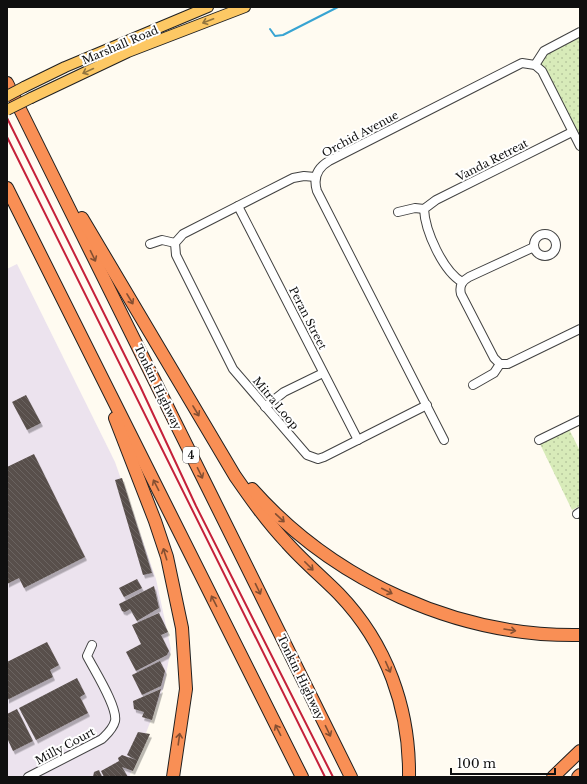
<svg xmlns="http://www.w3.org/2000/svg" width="587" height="784" viewBox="0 0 587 784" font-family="'Libre Baskerville',serif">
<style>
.industrial{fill:#ece3ee}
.park{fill:url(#park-dots)}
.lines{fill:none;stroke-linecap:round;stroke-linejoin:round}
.stream{stroke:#38a4d2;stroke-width:2}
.building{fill:url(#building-back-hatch);filter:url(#shadow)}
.minor-casing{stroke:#424242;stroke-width:10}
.major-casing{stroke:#202020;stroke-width:12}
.highway-casing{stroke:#202020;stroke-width:14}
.minor{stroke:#fff;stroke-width:8}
.major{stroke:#fdc864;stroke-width:10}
.highway{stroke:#f98f55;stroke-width:12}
.rail{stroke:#c5213a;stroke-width:2}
.major-bridge-casing{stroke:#202020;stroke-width:12;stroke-linecap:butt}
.major-bridge{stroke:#fdc864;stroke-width:10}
.oneway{stroke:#92753e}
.oneway2{stroke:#844f32}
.labels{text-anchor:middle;stroke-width:4;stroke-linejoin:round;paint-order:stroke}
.shield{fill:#fff;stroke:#575757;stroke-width:1}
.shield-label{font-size:10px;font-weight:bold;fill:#0f0f0f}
.street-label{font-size:11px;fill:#0f0f0f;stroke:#fff}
</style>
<defs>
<pattern id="park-dots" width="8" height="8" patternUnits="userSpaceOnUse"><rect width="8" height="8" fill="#d8ebb9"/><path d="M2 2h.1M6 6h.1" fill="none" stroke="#b8c89e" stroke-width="1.8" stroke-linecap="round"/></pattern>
<pattern id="building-back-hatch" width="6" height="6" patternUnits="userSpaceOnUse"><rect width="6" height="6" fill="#584f4b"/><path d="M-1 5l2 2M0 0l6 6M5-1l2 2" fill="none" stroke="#6b6461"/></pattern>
<filter id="shadow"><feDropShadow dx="2" dy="3.5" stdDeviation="0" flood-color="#0004"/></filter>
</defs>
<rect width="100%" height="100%" fill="#fffbf1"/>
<!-- industrial -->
<path class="industrial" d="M17 264 115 462 156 579 171 649 163 689 129 777H7V269Z"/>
<!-- park -->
<g class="park">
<path d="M580 33V146L539 67 540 57Z"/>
<path d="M569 429 580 451V506L572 510 540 444Z"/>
</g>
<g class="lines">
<!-- stream -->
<path class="stream" d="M270 29 275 36 283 35 338 7"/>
</g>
<!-- building -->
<g class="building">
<path d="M26 395 41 423 27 430 12 402Z"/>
<path d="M34 454 85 557 24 588 19 578 7 584V467Z"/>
<path d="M122 478 152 573 143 575 115 480Z"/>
<path d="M137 579 142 588 124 597 119 588Z"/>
<path d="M154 586 159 608 137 621 130 609 125 612 122 611 119 604Z"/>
<path d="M159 613 168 632 161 635 169 651 167 655 136 671 126 652 141 644 132 625Z"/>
<path d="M47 642 59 665 50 670 53 677 7 700V662Z"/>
<path d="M160 661 165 671 161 686 142 695 132 675Z"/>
<path d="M77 678 85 694 80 697 88 713 36 740 19 708Z"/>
<path d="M161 689 152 720 142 717 144 712 134 709 133 701Z"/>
<path d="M17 709 33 741 13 751 7 738V714Z"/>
<path d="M138 732 150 734 133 771 122 767 128 777H104L101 771 119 761 118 758 122 755 136 760 127 755Z"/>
<path d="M99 770 102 777H93L94 772Z"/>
</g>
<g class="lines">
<!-- minor casing -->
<g class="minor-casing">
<g id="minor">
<path d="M535 65 544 51 580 32"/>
<path d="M315 177 304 176 293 178 183 234 175 243 176 255 233 369 307 455 318 459 324 457 427 405"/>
<path d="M238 206 358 440"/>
<path d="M398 212 415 208 424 209"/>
<circle cx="545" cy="245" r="11"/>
<path d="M150 244 162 240 175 243"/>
<path d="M534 247 469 277C462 281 459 286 461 294L494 358 500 364H508L580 329"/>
<path d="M462 282C443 271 425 231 424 209L436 200 572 132"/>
<path d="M473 385 494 373 500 364"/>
<path d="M265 407 284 392 323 373"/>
<path d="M444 440 317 191C313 178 317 168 329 161L522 63 535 65 542 71 580 146"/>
<path d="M539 440 580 420"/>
<path d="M577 514 580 512"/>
<path d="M28 777 102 739C107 734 113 729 115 721 118 707 94 670 87 656L92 645"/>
</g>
</g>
<!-- major casing -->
<g class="major-casing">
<g id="major">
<path d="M24 87 65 67 208 7"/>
<path d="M31 98 128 52 245 7"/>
</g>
</g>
<!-- highway casing -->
<g class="highway-casing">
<g id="highway">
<path d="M7 83 351 777"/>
<path d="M7 188 302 777"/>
<path d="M82 218 235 476C251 499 267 522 287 543 303 561 322 577 339 594 387 644 410 709 409 777"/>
<path d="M115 418 155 521 167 557 182 628 186 689 173 777"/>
<path d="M252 489C334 581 457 637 580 635"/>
<path d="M553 777 580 751"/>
<path d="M578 777 580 775"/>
</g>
</g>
<!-- minor -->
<use href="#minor" class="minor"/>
<!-- major -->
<use href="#major" class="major"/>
<!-- highway -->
<use href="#highway" class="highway"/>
<!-- rail -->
<g class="rail">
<path d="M7 118 140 386 196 506 333 777"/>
<path d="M7 137 325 777"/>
</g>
<!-- major-bridge casing -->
<g class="major-bridge-casing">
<g id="major-bridge">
<path d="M7 96 24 87"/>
<path d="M7 110 31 98"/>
</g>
</g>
<!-- major-bridge -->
<use href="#major-bridge" class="major-bridge"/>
</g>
<!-- one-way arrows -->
<defs><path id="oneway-shaft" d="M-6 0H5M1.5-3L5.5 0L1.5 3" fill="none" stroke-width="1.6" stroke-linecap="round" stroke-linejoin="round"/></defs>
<g class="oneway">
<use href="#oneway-shaft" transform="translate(208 21) rotate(159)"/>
<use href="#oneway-shaft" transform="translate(88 71) rotate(155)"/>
</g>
<g class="oneway2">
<use href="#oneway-shaft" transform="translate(93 256) rotate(64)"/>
<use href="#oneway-shaft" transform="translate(130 299) rotate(59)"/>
<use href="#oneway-shaft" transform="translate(196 411) rotate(59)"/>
<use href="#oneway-shaft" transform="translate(200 473) rotate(64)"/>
<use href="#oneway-shaft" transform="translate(156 485) rotate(-117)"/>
<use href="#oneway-shaft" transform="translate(280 518) rotate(43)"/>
<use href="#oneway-shaft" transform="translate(165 554) rotate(-107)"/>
<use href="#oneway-shaft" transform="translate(309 566) rotate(45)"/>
<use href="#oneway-shaft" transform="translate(258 589) rotate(64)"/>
<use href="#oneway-shaft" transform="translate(387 591) rotate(27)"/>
<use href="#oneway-shaft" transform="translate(214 601) rotate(-117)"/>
<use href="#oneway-shaft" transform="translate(510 630) rotate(9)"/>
<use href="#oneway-shaft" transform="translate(388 667) rotate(66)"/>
<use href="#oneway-shaft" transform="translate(278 730) rotate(-117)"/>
<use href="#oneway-shaft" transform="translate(328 731) rotate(64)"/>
<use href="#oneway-shaft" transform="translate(179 739) rotate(-82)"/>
</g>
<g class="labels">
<!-- shield labels -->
<rect class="shield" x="183" y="447" width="16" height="16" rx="3"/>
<g class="shield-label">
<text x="191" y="459">4</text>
</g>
<!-- street labels -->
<g class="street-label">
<text transform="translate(120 45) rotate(-23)" y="4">Marshall Road</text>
<text transform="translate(360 134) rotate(-28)" y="4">Orchid Avenue</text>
<text transform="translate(492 160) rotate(-27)" y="4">Vanda Retreat</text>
<text transform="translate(308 318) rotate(63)" y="4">Peran Street</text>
<text transform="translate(158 387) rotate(64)" y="4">Tonkin Highway</text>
<text transform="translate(276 403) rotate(50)" y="4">Mitra Loop</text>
<text transform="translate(301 677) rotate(64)" y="4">Tonkin Highway</text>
<text transform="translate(65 746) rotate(-28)" y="4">Milly Court</text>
</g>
</g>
<!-- border -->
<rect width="587" height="784" fill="none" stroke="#0f0f0f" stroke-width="16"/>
<!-- scale -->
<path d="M451 768v6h104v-6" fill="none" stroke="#0f0f0f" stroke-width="2"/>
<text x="457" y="768" font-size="12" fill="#0f0f0f" stroke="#ffffff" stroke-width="3" paint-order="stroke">100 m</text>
</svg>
